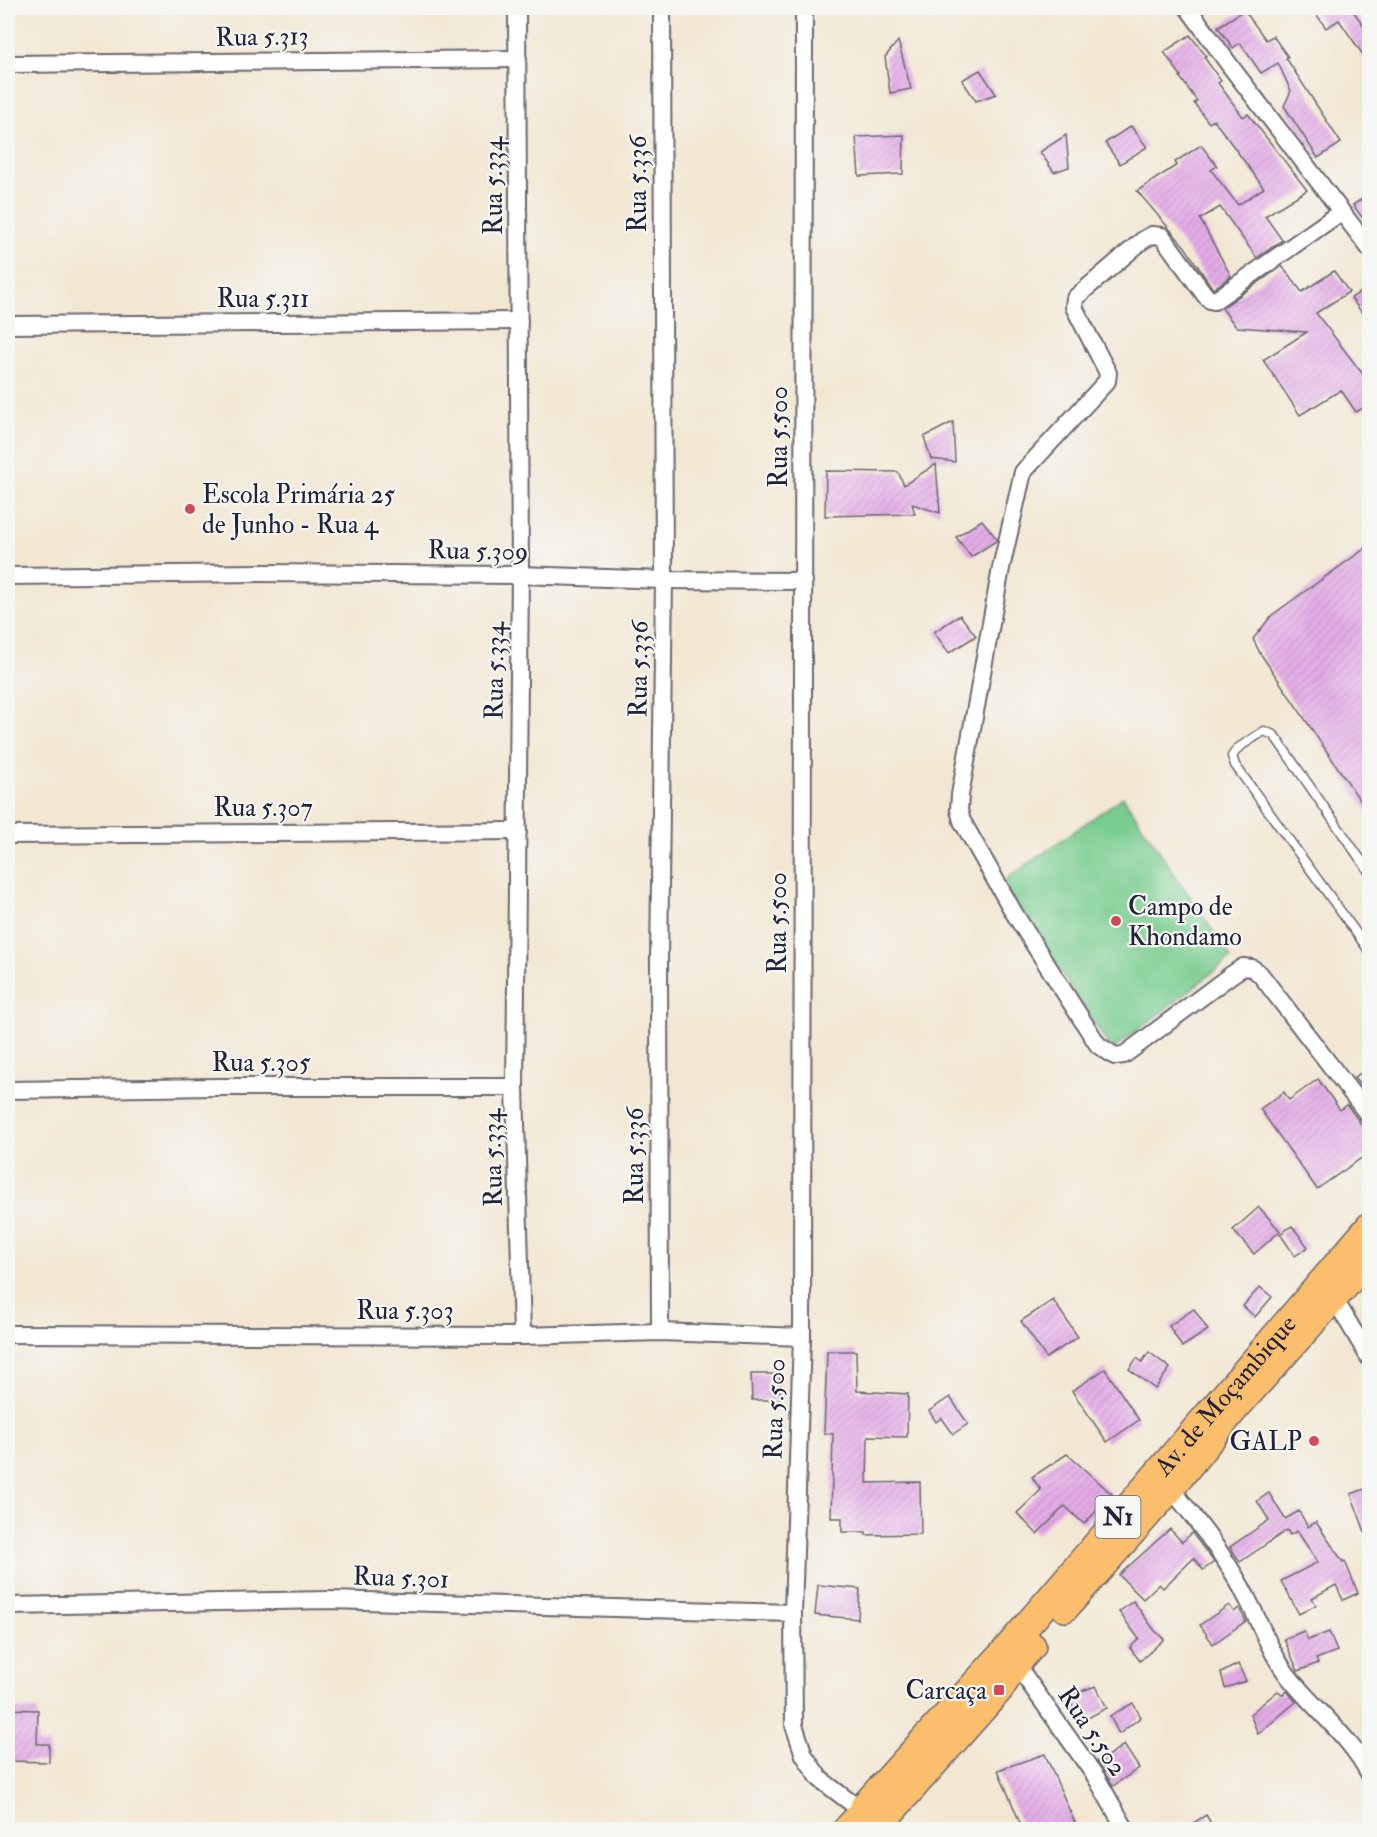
<svg xmlns="http://www.w3.org/2000/svg" width="1377" height="1837" viewBox="0 0 1377 1837" font-family="'IM FELL Double Pica',serif">
<style>
.grass{fill:#79cd90;stroke:#4e7866;stroke-width:1.5}
.building{fill:url(#building-hatch)}
.lines{fill:none;stroke-linecap:round;stroke-linejoin:round}
.service-casing{stroke:#6b6770;stroke-width:11}
.minor-casing{stroke:#6b6770;stroke-width:20}
.trunk-casing{stroke:#6b6770;stroke-width:30}
.service{stroke:#fff;stroke-width:8}
.minor{stroke:#fff;stroke-width:16}
.trunk{stroke:#fabe6d;stroke-width:27}
.poi-dot{fill:#d1495b;stroke:#f6f6f2;stroke-width:2}
.labels{text-anchor:middle;stroke-width:4.5;stroke-linejoin:round;paint-order:stroke}
.shield{fill:#f6f6f2;stroke:#626272;stroke-width:1.5}
.shield-label{font-size:24px;font-weight:bold;fill:#22223b}
.street-label{font-size:26px;fill:#22223b;stroke:#f6f6f2}
.poi-label{font-size:26px;fill:#22223b;stroke:#f6f6f2;text-anchor:start}
</style>
<defs>
<pattern id="building-hatch" width="6" height="6" patternUnits="userSpaceOnUse" patternTransform="scale(1.5)"><rect width="6" height="6" fill="#e4ace7"/><path d="M-1 1l2-2M0 6l6-6M5 7l2-2" fill="none" stroke="#c394c7"/></pattern>
</defs>
<rect width="100%" height="100%" fill="#f6f6f2"/>
<filter id="ink" filterUnits="userSpaceOnUse"><feTurbulence type="fractalNoise" baseFrequency=".0167" numOctaves="2"/><feDisplacementMap in="SourceGraphic" scale="12" xChannelSelector="R" yChannelSelector="G"/><feConvolveMatrix kernelMatrix="1 2 1 2 8 2 1 2 1" color-interpolation-filters="sRGB"/></filter>
<filter id="wash" filterUnits="userSpaceOnUse"><feTurbulence type="fractalNoise" baseFrequency=".008" numOctaves="4" result="noise"/><feDisplacementMap in="SourceGraphic" scale="24" xChannelSelector="R" yChannelSelector="G"/><feGaussianBlur stdDeviation="1.35" result="paint"/><feColorMatrix in="noise" values="0 0 0 0 0 0 0 0 0 0 0 0 0 0 0 0 0 1.4 0 .05"/><feComposite in="paint" operator="in"/></filter>
<g filter="url(#wash)">
<rect width="100%" height="100%" fill="#f2e7d3"/>
<!-- grass -->
<path class="grass" d="M1123 797 1231 958 1112 1050 1001 883Z"/>
<g id="blocks">
<!-- building -->
<g class="building">
<path d="M1312 8H1359L1353 11 1364 26 1370 22V65L1339 20 1326 28Z"/>
<path d="M1244 10 1266 40 1273 36 1288 57 1286 58 1341 143 1318 158 1284 106 1291 91 1278 63 1261 73 1240 43 1233 48 1218 27Z"/>
<path d="M1190 35 1206 56 1204 57 1221 81 1218 83 1243 117 1248 114 1307 190 1265 216 1282 240 1257 258 1220 207 1200 219 1231 276 1213 289 1185 247 1137 191 1177 165 1175 162 1201 145 1217 166 1211 170 1238 205 1264 188 1214 120 1209 123 1194 103 1197 101 1180 77 1181 76 1164 52Z"/>
<path d="M898 41 911 89 890 93 885 57Z"/>
<path d="M980 70 996 94 976 101 962 80Z"/>
<path d="M1131 126 1147 147 1120 164 1105 143Z"/>
<path d="M904 135 903 174 859 176 856 137Z"/>
<path d="M1066 135 1069 167 1054 172 1040 152Z"/>
<path d="M1370 194V228L1353 205Z"/>
<path d="M1282 266 1302 292 1334 271 1349 292 1316 313 1365 377 1370 374V404L1356 412 1341 390 1300 415 1263 360 1307 332 1236 327 1222 308Z"/>
<path d="M1370 286V324L1351 298Z"/>
<path d="M953 422 955 462 931 459 924 437Z"/>
<path d="M936 464 940 513 912 504 915 514 825 516 826 471 898 472 904 485Z"/>
<path d="M982 520 997 539 996 541 971 557 956 537Z"/>
<path d="M1370 545V815L1260 653 1253 639 1272 615Z"/>
<path d="M960 615 976 636 949 653 934 632Z"/>
<path d="M1370 1066V1098L1354 1078Z"/>
<path d="M1318 1079 1340 1110 1347 1105 1370 1136V1152L1317 1189 1260 1109 1284 1092 1289 1100Z"/>
<path d="M1259 1207 1280 1231 1254 1254 1233 1230Z"/>
<path d="M1292 1226 1308 1247 1295 1256 1280 1234Z"/>
<path d="M1260 1287 1272 1297 1255 1317 1243 1306Z"/>
<path d="M1053 1300 1078 1337 1046 1358 1021 1321Z"/>
<path d="M1194 1309 1208 1330 1182 1347 1169 1326Z"/>
<path d="M827 1351H856L857 1391 908 1394 907 1437 868 1436 867 1483 920 1482 921 1534 866 1535V1532H842V1518H831L833 1434 824 1433Z"/>
<path d="M1149 1352 1170 1368 1155 1389 1129 1369 1137 1358 1142 1362Z"/>
<path d="M1105 1369 1139 1420 1107 1442 1072 1391Z"/>
<path d="M751 1374H780V1400H752Z"/>
<path d="M950 1397 968 1424 953 1434 942 1418 936 1422 929 1411Z"/>
<path d="M1067 1454 1112 1494 1084 1524 1065 1506 1037 1534 1017 1513 1041 1490 1032 1477Z"/>
<path d="M1370 1487V1540H1368L1351 1494Z"/>
<path d="M1269 1493 1285 1519 1299 1511 1308 1527 1316 1522 1343 1562 1345 1561 1358 1593 1343 1600 1336 1585 1312 1598 1316 1605 1299 1614 1281 1581 1318 1562 1297 1531 1290 1535 1287 1530 1240 1562 1230 1547 1269 1520 1257 1501Z"/>
<path d="M1170 1529 1182 1542 1192 1533 1214 1562 1203 1570 1194 1558 1163 1588 1159 1584 1143 1599 1119 1575Z"/>
<path d="M818 1585 860 1589 858 1619 815 1615Z"/>
<path d="M1133 1601 1155 1631 1164 1639 1140 1661 1130 1648 1139 1639 1119 1612Z"/>
<path d="M1229 1605 1234 1612 1239 1608 1246 1621 1213 1644 1200 1625Z"/>
<path d="M1304 1631 1308 1640 1329 1632 1337 1651 1316 1659 1318 1663 1298 1671 1284 1639Z"/>
<path d="M1238 1664 1246 1681 1225 1688 1221 1673Z"/>
<path d="M1096 1686 1107 1708 1080 1722 1068 1696Z"/>
<path d="M1278 1691 1283 1695 1287 1691 1296 1702 1258 1734 1250 1714Z"/>
<path d="M1133 1703 1141 1717 1119 1734 1110 1716Z"/>
<path d="M8 1709 38 1710 37 1744H49V1762L8 1761Z"/>
<path d="M1124 1745 1139 1768 1113 1786 1098 1762Z"/>
<path d="M1045 1754 1078 1830H1023L998 1770Z"/>
<path d="M1206 1815 1215 1830H1182Z"/>
</g>
</g>
</g>
<g filter="url(#ink)">
<use href="#blocks" fill-opacity="0" stroke="#6b6770" stroke-width="1.5"/>
<g class="lines">
<!-- service casing -->
<g class="service-casing">
<path id="service" d="M1370 873 1274 735 1264 731 1238 748 1232 756 1235 765 1370 952"/>
</g>
<!-- minor casing -->
<g class="minor-casing">
<g id="minor">
<path d="M517 8 520 575 515 1087 522 1336"/>
<path d="M804 8 802 1337 793 1613 794 1725 804 1755 820 1779 863 1812"/>
<path d="M1188 8 1231 67 1370 249"/>
<path d="M8 64 518 59"/>
<path d="M1341 212 1214 301 1210 300 1205 295 1162 236 1152 235 1143 240 1075 298 1074 307 1077 313 1108 373 1107 381 1023 472 1001 568 960 795 959 810 962 821 1014 913 1098 1045 1115 1056 1124 1055 1231 975 1243 967 1252 968 1260 974 1370 1117"/>
<path d="M8 325 519 321"/>
<path d="M8 576 259 573 520 575 664 580 804 581"/>
<path d="M8 835 518 831"/>
<path d="M8 1090 217 1087H515"/>
<path d="M1334 1298 1370 1359"/>
<path d="M660 1332 659 960 664 580 662 8"/>
<path d="M8 1334 522 1336 660 1332 802 1337"/>
<path d="M1171 1488C1199 1524 1228 1559 1248 1600 1261 1625 1271 1654 1289 1677 1315 1710 1350 1736 1370 1775"/>
<path d="M8 1606 329 1600 793 1613"/>
<path d="M1016 1664 1096 1777 1126 1830"/>
</g>
</g>
<!-- trunk casing -->
<g class="trunk-casing">
<g id="trunk">
<path d="M1065 1608 1171 1488 1232 1412 1370 1258"/>
<path id="s1" d="M846 1830 863 1812 864 1806 1005 1651 1370 1226"/>
<path d="M875 1830 999 1690 1016 1664 1032 1646"/>
</g>
</g>
<!-- service -->
<use href="#service" class="service"/>
<!-- minor -->
<use href="#minor" class="minor"/>
<!-- trunk -->
<use href="#trunk" class="trunk"/>
</g>
</g>
<!-- markers -->
<g class="poi-dot">
<circle cx="190" cy="509" r="6"/>
<circle cx="1116" cy="921" r="6"/>
<circle cx="1314" cy="1441" r="6"/>
<rect x="993" y="1684" width="12" height="12" rx="3"/>
</g>
<g class="labels">
<!-- shield labels -->
<rect class="shield" x="1095.5" y="1496" width="45" height="42" rx="4.5"/>
<g class="shield-label">
<text x="1118" y="1525">N1</text>
</g>
<!-- street labels -->
<g class="street-label">
<text transform="translate(262 36) rotate(-1)" y="9">Rua 5.313</text>
<text transform="translate(637 184) rotate(-90)" y="9">Rua 5.336</text>
<text transform="translate(493 186) rotate(-90)" y="9">Rua 5.334</text>
<text x="263" y="307">Rua 5.311</text>
<text transform="translate(778 437) rotate(-90)" y="9">Rua 5.500</text>
<text transform="translate(478 550) rotate(1)" y="9">Rua 5.309</text>
<text transform="translate(638 669) rotate(-89)" y="9">Rua 5.336</text>
<text transform="translate(494 671) rotate(-89)" y="9">Rua 5.334</text>
<text x="263" y="816">Rua 5.307</text>
<text transform="translate(777 923) rotate(-90)" y="9">Rua 5.500</text>
<text x="261" y="1071">Rua 5.305</text>
<text transform="translate(634 1156) rotate(-90)" y="9">Rua 5.336</text>
<text transform="translate(492 1158) rotate(-91)" y="9">Rua 5.334</text>
<text x="405" y="1319">Rua 5.303</text>
<text dy="9" stroke="none"><textPath href="#s1" startOffset="578">Av. de Moçambique</textPath></text>
<text transform="translate(774 1409) rotate(-88)" y="9">Rua 5.500</text>
<text transform="translate(401 1577) rotate(2)" y="9">Rua 5.301</text>
<text transform="translate(1093 1731) rotate(56)" y="9">Rua 5.502</text>
</g>
<!-- poi labels -->
<g class="poi-label">
<text x="202" y="503">Escola Primária 25<tspan x="202" dy="30">de Junho - Rua 4</tspan></text>
<text x="1128" y="915">Campo de<tspan x="1128" dy="30">Khondamo</tspan></text>
<text x="1302" y="1450" text-anchor="end">GALP</text>
<text x="987" y="1699" text-anchor="end">Carcaça</text>
</g>
</g>
<!-- margin -->
<rect width="1377" height="1837" fill="none" stroke="#f6f6f2" stroke-width="30"/>
</svg>
